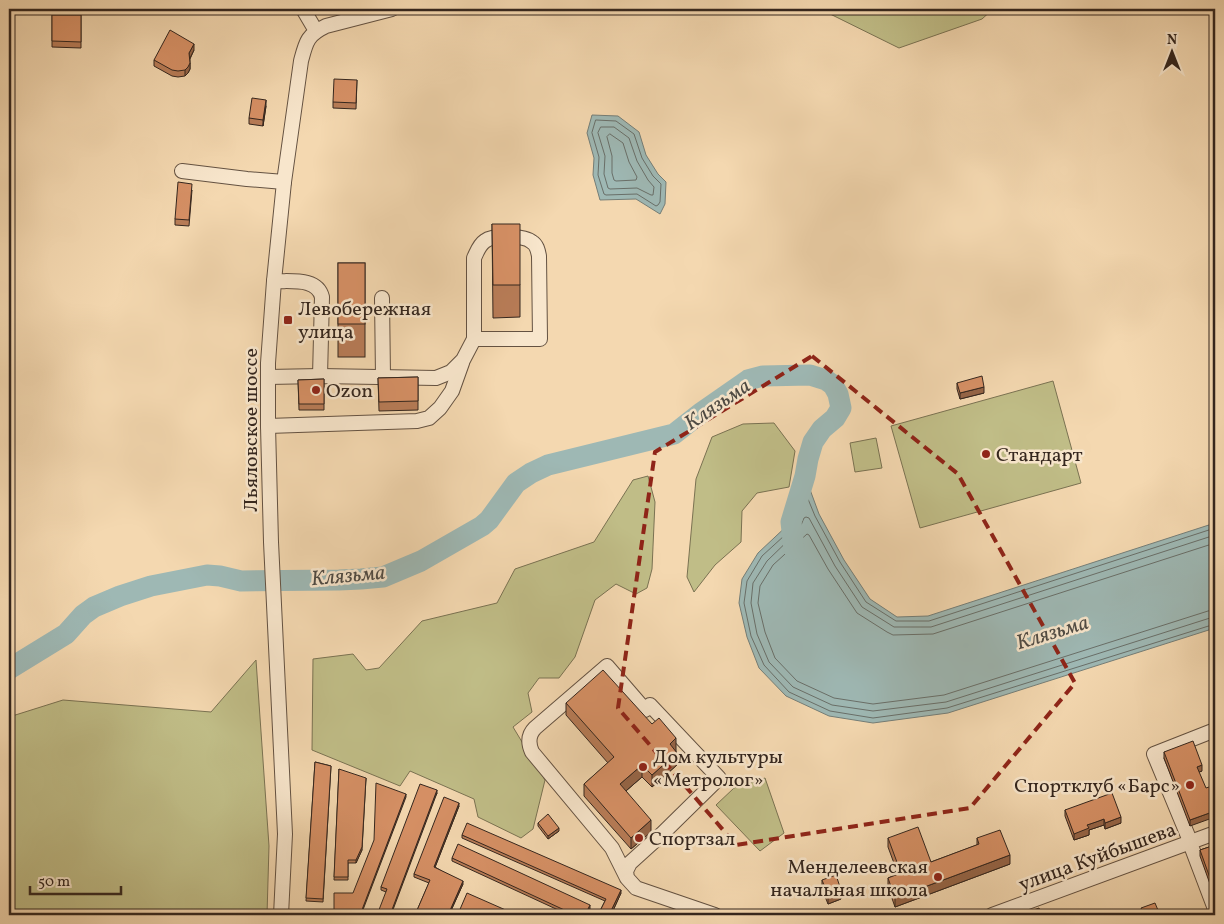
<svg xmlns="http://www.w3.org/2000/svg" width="1224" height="924" viewBox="0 0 1224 924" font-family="Vollkorn,serif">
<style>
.green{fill:#c0bd87;stroke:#7a7252}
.water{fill:#9eb8b4;stroke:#747e78}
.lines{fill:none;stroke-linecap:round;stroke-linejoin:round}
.shore{stroke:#696f69;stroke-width:1}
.river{stroke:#9eb8b4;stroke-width:21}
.minor-casing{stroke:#645242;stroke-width:16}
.minor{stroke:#f8e6cc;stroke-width:14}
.wall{fill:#b87c57;stroke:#34261e}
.shaded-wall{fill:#966547;stroke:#34261e}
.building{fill:#d69065;stroke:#34261e}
.marked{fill:none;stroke:#8f2418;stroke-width:4;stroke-dasharray:10 6;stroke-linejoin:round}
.poi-dot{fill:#8f2418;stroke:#f8e6cc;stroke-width:2}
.labels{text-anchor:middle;stroke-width:5;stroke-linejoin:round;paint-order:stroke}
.poi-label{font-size:20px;fill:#34261e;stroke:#f8e6cc;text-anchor:start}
.street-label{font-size:20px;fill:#34261e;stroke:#f8e6cc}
.water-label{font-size:21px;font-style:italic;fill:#4e4a44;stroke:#f8e6cc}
</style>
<rect width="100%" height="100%" fill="#f4d8b0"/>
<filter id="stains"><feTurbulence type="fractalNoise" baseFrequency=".004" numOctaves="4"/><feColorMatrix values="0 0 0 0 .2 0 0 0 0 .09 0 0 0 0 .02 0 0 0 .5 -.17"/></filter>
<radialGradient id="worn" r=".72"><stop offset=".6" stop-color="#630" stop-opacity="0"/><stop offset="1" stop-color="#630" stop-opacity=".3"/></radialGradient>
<!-- green -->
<g class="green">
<path d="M820 9H993L982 19 899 48Z"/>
<path d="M1053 381 1081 483 920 528 891 426Z"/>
<path d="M774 423 795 451 789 487 757 493 742 511 741 542 715 565 694 592 687 577 696 479 712 437 743 424Z"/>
<path d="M876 438 882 468 855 472 850 443Z"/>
<path d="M648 476 655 502 652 569 647 588 636 594 616 584 595 600 575 657 559 678H539L528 693 532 712 513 727 545 780 533 829 521 838 478 817 474 799 410 771 400 786 312 750 313 659 353 654 366 670 379 668 422 621 497 603 515 569 594 542 633 480Z"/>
<path d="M256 660 269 846 267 915H9V717L63 700 211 712Z"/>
<path d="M765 778 784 833 760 851 716 805 734 788Z"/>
</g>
<!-- water -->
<g class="water">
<path d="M592 115 618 116 639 132 646 155 658 174 666 182 665 204 660 214 636 199 600 200 593 175 594 158 587 133Z"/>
<path d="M805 476 819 514 844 560 870 599 897 617 928 616 1215 523V628L948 713 873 723 829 716 786 696 759 668 747 637 739 603 742 579 758 553 791 522Z"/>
</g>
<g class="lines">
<!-- shore -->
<g class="shore">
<path d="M596 120 616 121 634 134 642 158 653 176 661 184 660 202 658 205 656 206 637 194 606 195 604 194 598 175 599 157 592 133Z"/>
<path d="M601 127H614L629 138 637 161 648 180 654 187 653 195H651L637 188 610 189 608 188 604 174 605 156 598 133Z"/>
<path d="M610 134 623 143 629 162 637 177 636 180 616 181 614 180 612 173V156L607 137Z"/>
<path d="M1215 528 929 621H896L866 602 840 562 815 516 808 499 805 497 804 499 796 525 762 556 747 581 744 603 751 636 764 665 789 692 830 711 873 718 947 708 1215 624"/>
<path d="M1215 535 931 627H894L862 607 835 566 809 518 806 517 804 518 799 530 767 561 753 583 751 603 757 634 769 662 793 687 832 705 873 711 946 702 1210 618H1215"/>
<path d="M1215 543 933 634 893 635 887 632 857 613 828 569 809 535 807 534 773 565 760 586 758 603 765 632 775 658 797 681 834 698 873 704 944 695 1208 611 1215 610"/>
</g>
<!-- river -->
<path class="river" d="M9 669 66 634 83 615 94 607 120 596 151 586 207 575 220 576 241 581 339 580 361 579 383 577 421 561 482 526 489 520 516 483 531 473 548 465 674 434 702 412 748 380 763 376 810 375 826 380 833 385 838 394 841 408 835 418 822 429 813 442 808 459 805 476 791 522 794 549"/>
<!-- minor casing -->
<g class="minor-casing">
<g id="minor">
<path d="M303 9 316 31"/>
<path d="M182 171 247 179 284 182"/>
<path d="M274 281C290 282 317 277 322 297L320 376"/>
<path d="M382 298 383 377"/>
<path d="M268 377 320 376 436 378 451 372 463 360 474 339V258C477 252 479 245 485 241 493 235 524 235 532 242 537 245 538 251 539 256L540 339H474"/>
<path d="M268 426 417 421 429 418 440 408 452 391 462 363"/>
<path d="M1188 836 1154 754 1215 730"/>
<path d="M1190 843 1215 909"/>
<path d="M627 878 612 848 532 752C528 743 528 735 535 728L607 666 645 710 650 705 719 778 662 834 630 863 626 871 627 878 636 888 715 915"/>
<path d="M281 915 285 834 271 542 268 426V363L274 281 284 182 301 61C306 42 307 35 326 26L392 9"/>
<path d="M992 915 1215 833"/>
</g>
</g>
<!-- minor -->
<use href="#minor" class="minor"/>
</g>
<!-- wall -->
<g class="wall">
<path d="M52 15H81V48L52 47Z"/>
<path d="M194 50 190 59V69L188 73 185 76 178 77 172 76 154 66V60Z"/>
<path d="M357 80 356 109 333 108V102Z"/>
<path d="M266 106 263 126 249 124V118Z"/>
<path d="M9 146 14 147 13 166 9 165Z"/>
<path d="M192 190 189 226 175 225V219Z"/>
<path d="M492 224 520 285V317L493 318Z"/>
<rect x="338" y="263" width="27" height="94"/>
<path d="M418 377V410L379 411 378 378Z"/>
<path d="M324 379V410H299L298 380Z"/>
<path d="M957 383 984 393 960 399 957 389Z"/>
<path d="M566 703 652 724 676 750 677 765 652 787 642 777 626 791 651 832 631 849 584 796V784L608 763 566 715Z"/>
<path d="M1164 752 1202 771 1199 772 1190 826 1164 758Z"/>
<path d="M315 762 331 766 323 902 306 901Z"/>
<path d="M339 769 362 850 356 863H348V880H334Z"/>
<path d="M437 793 386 892 381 890V887Z"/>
<path d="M459 806 435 867 463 884 449 915H415L429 883 414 877V874Z"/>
<path d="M1065 810 1121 823 1105 829 1104 825 1089 830V835L1074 840 1065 816Z"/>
<path d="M538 823 559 831 548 839 538 826Z"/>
<path d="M462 835 621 893 611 915H598L605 901 462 838Z"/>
<path d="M888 838 931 862 977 845V838L1010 864 895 907 888 887V878L898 874 888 847Z"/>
<path d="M1215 845V898L1200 856V850Z"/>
<path d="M452 858 590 908 587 915H569L452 861Z"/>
<path d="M822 880 841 899 828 904 822 889Z"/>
</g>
<!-- shaded-wall -->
<g class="shaded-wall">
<path d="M194 44V50L189 60V53Z"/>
<path d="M190 63V69L188 73 185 76V70Z"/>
<path d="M266 100V106L263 126V120Z"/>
<path d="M984 387V393L960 399V393Z"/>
<path d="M676 738V750L670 756V744Z"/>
<path d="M677 753V765L652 787V775Z"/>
<path d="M642 765V777L620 796V784Z"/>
<path d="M1202 765V771L1197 773V767Z"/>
<path d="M366 778 362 850 356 863V860Z"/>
<path d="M437 790V793L391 915H390Z"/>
<path d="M406 794V797L361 915H360Z"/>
<path d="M459 803V806L434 870V867Z"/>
<path d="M1215 811V817L1190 826V820Z"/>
<path d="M1121 817V823L1105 829V823Z"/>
<path d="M1104 819V825L1089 830V835L1074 840V834L1087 825Z"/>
<path d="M651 820V832L631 849V838Z"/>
<path d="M559 828V831L548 839V836Z"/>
<path d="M1010 855V864L895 907V898Z"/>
<path d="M463 881V884L449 915H448Z"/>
<path d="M621 890V893L611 915H609Z"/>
<path d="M841 890V899L828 904V895Z"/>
<path d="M590 905V908L587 915H585Z"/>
</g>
<!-- building -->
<g class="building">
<path d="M52 15H81V42L52 41Z"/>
<path d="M170 30 194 44 189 53 190 63 188 67 185 70 178 71 172 70 154 60Z"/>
<path d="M334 79 357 80 356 103 333 102Z"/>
<path d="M252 98 266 100 263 120 249 118Z"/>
<path d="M9 146 14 147 13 160 9 159Z"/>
<path d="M178 182 192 184 189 220 175 219Z"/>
<path d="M9 216 10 217 9 231Z"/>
<path d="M492 224H520V285H493Z"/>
<rect x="338" y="263" width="27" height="61"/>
<path d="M982 376 984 387 960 393 957 383Z"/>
<path d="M418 377V401L379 402 378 378Z"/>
<path d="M324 379V404H299L298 380Z"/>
<path d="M603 670 652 724 659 718 676 738 670 744 677 753 652 775 642 765 620 784 651 820 631 838 584 784 614 757 566 703Z"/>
<path d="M1193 741 1202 765 1197 767 1206 788 1215 785V811L1190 820 1164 752Z"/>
<path d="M315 762 331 766 323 899 306 898Z"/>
<path d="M339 769 366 778 362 847 356 860H348V877H334Z"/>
<path d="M376 783 406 794 360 915H334V893H353L374 840Z"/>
<path d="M420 784 437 790 390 915H377L387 889 381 887Z"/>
<path d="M1112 793 1121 817 1105 823 1104 819 1096 822 1087 825 1089 828 1074 834 1065 810Z"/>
<path d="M444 797 459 803 434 867 463 881 448 915H415L430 880 414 874Z"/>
<path d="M548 814 559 828 548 836 538 823Z"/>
<path d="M467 823 621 890 609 915H598L606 899 462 835Z"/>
<path d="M918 827 931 862 979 844 977 838 1000 830 1010 855 895 898 888 878 901 873 888 838Z"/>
<path d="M458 844 590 905 585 915H572L573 914 452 858Z"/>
<path d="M1215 845V892L1200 850Z"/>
<path d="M836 875 841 890 828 895 822 880Z"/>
<path d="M467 893 517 915H461L458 914Z"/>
<path d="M1155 903 1160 915H1144L1141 908Z"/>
<path d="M1039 908 1042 915H1020Z"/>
</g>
<!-- marked area -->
<path class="marked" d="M812 356 958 474 1075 683 970 808 736 845 618 708 655 452Z"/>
<!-- markers -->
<g class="poi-dot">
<rect x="283" y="315" width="10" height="10" rx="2.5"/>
<circle cx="316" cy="390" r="5"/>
<circle cx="986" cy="454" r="5"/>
<circle cx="643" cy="767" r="5"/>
<circle cx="1190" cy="785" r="5"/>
<circle cx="639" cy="838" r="5"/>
<circle cx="938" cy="877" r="5"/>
</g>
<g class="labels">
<!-- poi labels -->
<g class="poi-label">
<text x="298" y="315">Левобережная<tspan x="298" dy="23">улица</tspan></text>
<text x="326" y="397">Ozon</text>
<text x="996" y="461">Стандарт</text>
<text x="653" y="763">Дом культуры<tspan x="653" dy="23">«Метролог»</tspan></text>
<text x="1180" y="792" text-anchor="end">Спортклуб «Барс»</text>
<text x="649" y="845">Спортзал</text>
<text x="928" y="873" text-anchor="end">Менделеевская<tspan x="928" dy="23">начальная школа</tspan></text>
</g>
<!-- street labels -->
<g class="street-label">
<text transform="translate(250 430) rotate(-90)" y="7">Льяловское шоссе</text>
<text transform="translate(1097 856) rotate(-20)" y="7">улица Куйбышева</text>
</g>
<!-- water labels -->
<g class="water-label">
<text transform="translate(717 404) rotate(-34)" y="7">Клязьма</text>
<text transform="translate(348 575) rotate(-5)" y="7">Клязьма</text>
<text transform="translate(1052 632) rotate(-17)" y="7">Клязьма</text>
</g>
</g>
<!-- margin -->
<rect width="1224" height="924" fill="none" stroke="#f4d8b0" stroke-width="30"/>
<rect x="10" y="10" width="1204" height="904" fill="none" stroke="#34261e" stroke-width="2.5"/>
<rect x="15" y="15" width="1194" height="894" fill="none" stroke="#34261e"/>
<!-- north arrow -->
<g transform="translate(1172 52)" stroke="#f8e6cc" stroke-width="4" paint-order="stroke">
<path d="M0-4L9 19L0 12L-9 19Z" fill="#34261e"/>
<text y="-8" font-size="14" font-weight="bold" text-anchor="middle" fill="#34261e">N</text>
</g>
<!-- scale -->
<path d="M30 886v8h91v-8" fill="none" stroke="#34261e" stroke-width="2.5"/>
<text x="38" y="886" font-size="15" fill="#34261e" stroke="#f8e6cc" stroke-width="4" paint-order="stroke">50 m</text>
<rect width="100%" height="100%" filter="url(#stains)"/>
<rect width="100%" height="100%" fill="url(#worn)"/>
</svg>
